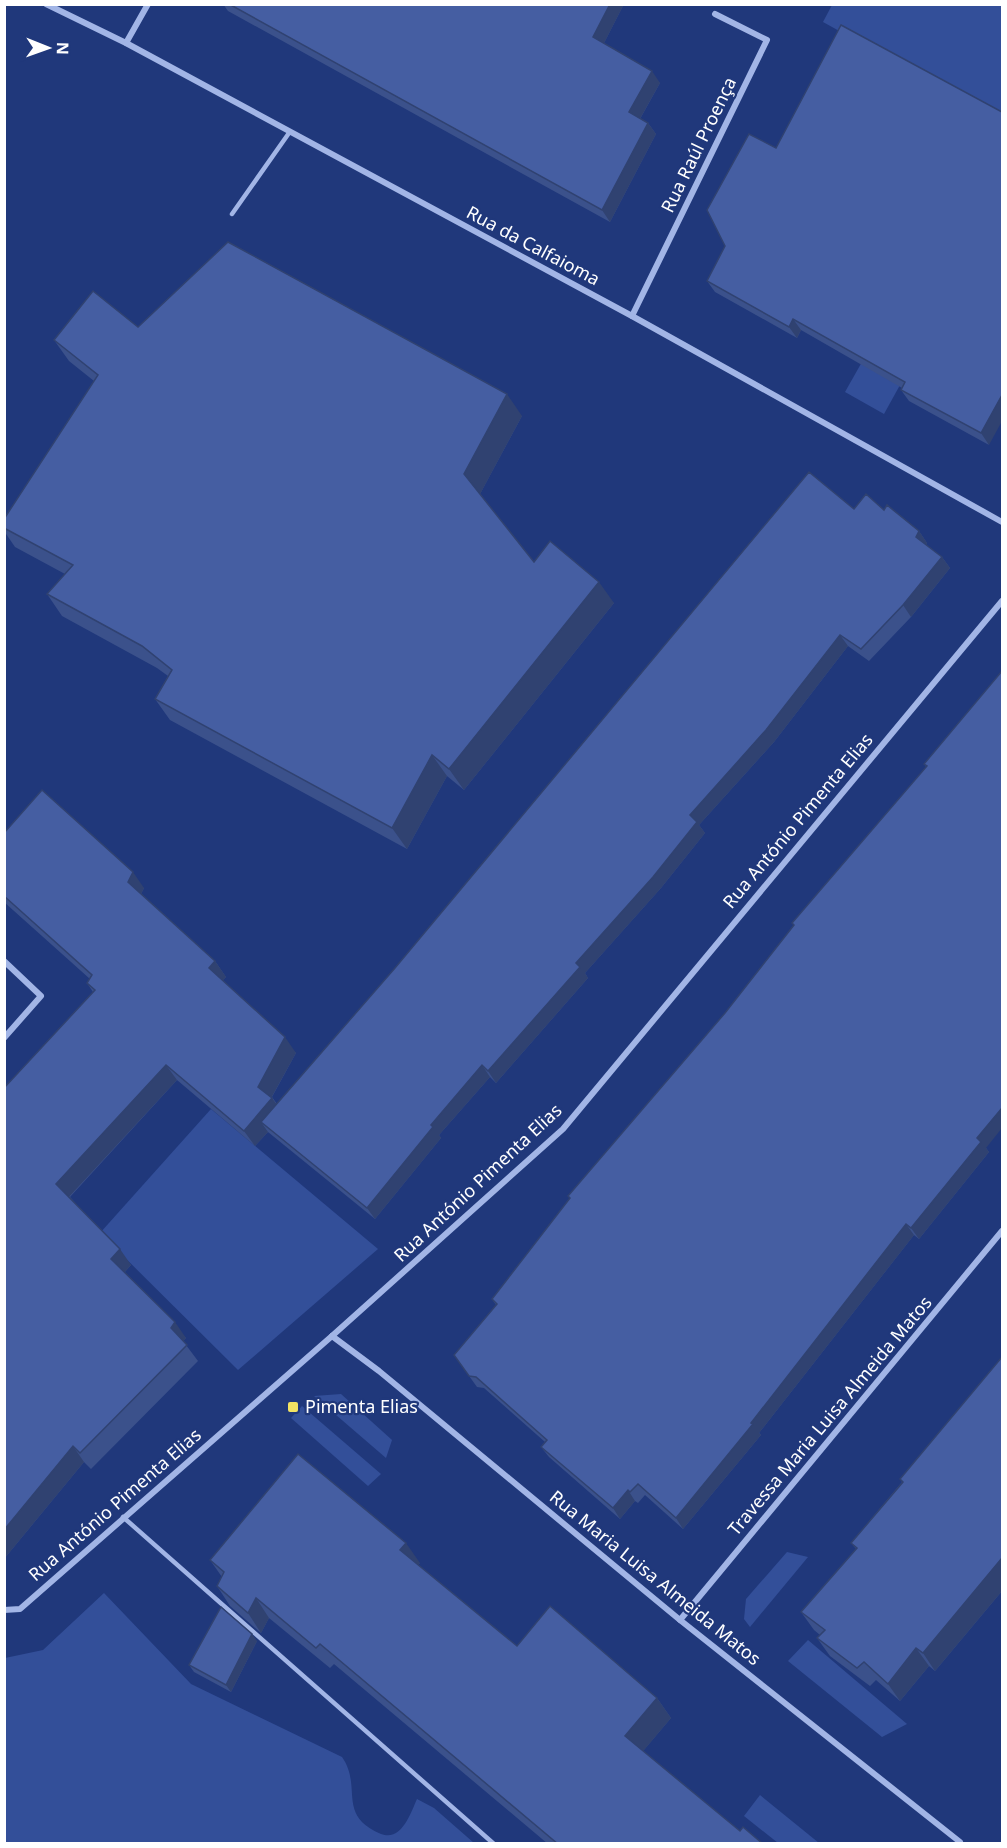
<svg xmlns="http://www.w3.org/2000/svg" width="1007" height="1848" viewBox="0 0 1007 1848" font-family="'Noto Sans',sans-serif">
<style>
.green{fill:#334f99}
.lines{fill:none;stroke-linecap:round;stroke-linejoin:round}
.service{stroke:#a2b5e6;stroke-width:4.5}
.minor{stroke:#a2b5e6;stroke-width:6}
.wall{fill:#3b518b}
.shaded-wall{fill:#304271}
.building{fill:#455ea2;stroke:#304271;stroke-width:1.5}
.poi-dot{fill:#f3e363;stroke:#20387b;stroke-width:2}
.labels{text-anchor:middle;stroke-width:4.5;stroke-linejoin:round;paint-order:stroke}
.street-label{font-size:18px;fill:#fff;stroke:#20387b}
.poi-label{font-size:18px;fill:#fff;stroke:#20387b;text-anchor:start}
</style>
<rect width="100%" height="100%" fill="#20387b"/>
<!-- green -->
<g class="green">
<path d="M832 5H1002V121L823 22Z"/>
<path d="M871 346 916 356 884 414 845 392Z"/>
<path d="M211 1109 378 1249 238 1370 100 1233Z"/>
<path d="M341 1394 392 1440 386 1458 314 1396Z"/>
<path d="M302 1406 381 1474 368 1486 291 1418Z"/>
<path d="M787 1552 808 1557 750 1627 744 1619 746 1599Z"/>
<path d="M104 1593 191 1684 342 1757C363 1787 336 1815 381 1834 402 1842 411 1812 417 1799L434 1808 474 1843H5V1658L43 1650Z"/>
<path d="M808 1640 907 1724 882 1737 788 1661Z"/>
<path d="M760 1795 819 1843H778L744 1816Z"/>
</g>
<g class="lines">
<!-- service -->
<g class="service">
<path d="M232 214 289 133"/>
<path d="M123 1517 494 1844"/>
</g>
<!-- minor -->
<g class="minor">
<path d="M46 4 126 43 632 316 1002 522"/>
<path d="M126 43 148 4"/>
<path d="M632 316 767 40 715 14"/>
<path d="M4 961 41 996 4 1038"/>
<path d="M332 1336 379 1371 680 1620 960 1842"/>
<path d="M4 1610 20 1609 332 1336 563 1129 1002 601"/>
<path d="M680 1620 1002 1231"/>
</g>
</g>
<!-- wall -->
<g class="wall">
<path d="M223 4H624L604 43 660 83 640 119 648 123 656 134 610 222 228 11Z"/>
<path d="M841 25 989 445 909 401 901 390 902 388 801 330 797 338 715 292 707 281Z"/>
<path d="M138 327 522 416 480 494 534 562 614 603 464 790 447 776 407 849 170 720 155 699 168 676 157 668 62 616 47 594 65 574 15 547 4 531V519L94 381 69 361 54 340Z"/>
<path d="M854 509 884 510 919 531 927 543 926 545 942 557 950 568 911 617 869 661 848 646 774 742 699 825 705 833 661 888 585 973 588 978 496 1083 490 1077 439 1135 441 1138 375 1219 268 1132 255 1146 177 1080 70 1197 131 1265 124 1273 186 1338 183 1341 198 1361 91 1469 84 1462 4 1559 93 992 87 983 90 979 4 902V833L144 888 141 894 215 961 226 977 222 981 296 1053 272 1097 277 1104Z"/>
<path d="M1002 671 986 1148 989 1152 919 1239 914 1235 759 1433 761 1435 683 1529 645 1495 638 1503 635 1501 620 1519 549 1457 541 1447 545 1442 484 1388 477 1387 454 1355 496 1305 492 1299 570 1199 568 1196 725 1013 794 925 792 923 926 767 924 764Z"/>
<path d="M1002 1357V1591L935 1671 929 1666 900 1701 876 1680 870 1686 830 1656 817 1638 820 1635 814 1630 801 1612 856 1549 851 1543 902 1482 900 1479Z"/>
<path d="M210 1560 420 1563 418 1565 517 1646 657 1698 671 1718 643 1751 740 1831 763 1844H548L334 1664 330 1668 269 1618 261 1633 230 1606 217 1586 222 1577Z"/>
<path d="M257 1641 231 1692 194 1672 189 1665Z"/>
</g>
<!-- shaded-wall -->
<g class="shaded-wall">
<path d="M610 4H624L601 49 593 37Z"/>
<path d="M652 71 660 83 637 124 629 112Z"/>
<path d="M648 123 656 134 610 222 602 210Z"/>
<path d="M793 319 801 330 797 338 789 327Z"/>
<path d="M507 394 522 416 479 496 464 474Z"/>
<path d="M1002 395V421L989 445 981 433Z"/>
<path d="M919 531 927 543 924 548 916 537Z"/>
<path d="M942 557 950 568 911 617 903 605Z"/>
<path d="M599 582 614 603 464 790 449 769Z"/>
<path d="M840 635 848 646 774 742 699 825 705 833 661 888 585 973 588 978 496 1083 488 1071 576 963 690 815Z"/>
<path d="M432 755 447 776 407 849 392 828Z"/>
<path d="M133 872 144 888 139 898 128 882Z"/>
<path d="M215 961 226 977 220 984 209 968Z"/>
<path d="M285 1037 296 1053 270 1100 272 1098 283 1113 261 1122 268 1132 255 1146 244 1131 258 1087Z"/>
<path d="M166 1065 177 1080 67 1199 56 1184Z"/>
<path d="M482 1065 490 1077 439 1135 441 1138 375 1219 367 1208 431 1125Z"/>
<path d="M1002 1108V1128L986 1148 989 1152 919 1239 911 1228 977 1138Z"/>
<path d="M906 1224 914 1235 759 1433 761 1435 683 1529 676 1518Z"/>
<path d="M120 1249 131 1265 122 1275 111 1259Z"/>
<path d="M175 1322 186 1338 182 1343 171 1328Z"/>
<path d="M73 1446 84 1462 4 1559V1530Z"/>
<path d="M628 1490 635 1501 620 1519 613 1508Z"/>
<path d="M406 1543 420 1563 414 1570 400 1550Z"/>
<path d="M1002 1558V1591L935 1671 923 1653Z"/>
<path d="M256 1598 269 1618 261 1633 248 1613Z"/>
<path d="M252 1634 257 1641 231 1692 226 1685Z"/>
<path d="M916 1648 929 1666 900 1701 888 1684Z"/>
<path d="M657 1698 671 1718 639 1756 625 1736Z"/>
</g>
<!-- building -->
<g class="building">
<path d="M229 4H610L593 37 652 71 629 112 648 123 602 210Z"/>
<path d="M841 25 1002 112V395L981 433 901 390 905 382 793 319 789 327 707 281 725 246 707 210 749 134 776 148Z"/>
<path d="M228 242 507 394 464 474 534 562 550 541 599 582 449 769 432 755 392 828 155 699 172 670 142 646 47 594 73 565 4 528V519L98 375 54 340 93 291 138 327Z"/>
<path d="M809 472 854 509 866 494 884 510 887 505 919 531 916 537 942 557 903 605 861 649 840 635 766 730 690 815 697 822 653 877 576 963 580 967 488 1071 482 1065 431 1125 433 1127 367 1208 261 1122 395 968Z"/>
<path d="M1002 671V1108L977 1138 981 1142 911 1228 906 1224 751 1423 753 1424 676 1518 638 1484 630 1492 628 1490 613 1508 541 1447 547 1440 476 1377 469 1376 454 1355 497 1304 492 1299 570 1198 568 1196 725 1013 794 925 792 923 927 766 924 764Z"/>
<path d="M42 790 133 872 128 882 215 961 209 968 285 1037 258 1087 272 1098 244 1131 166 1065 56 1184 120 1249 111 1259 175 1322 171 1328 187 1345 80 1453 73 1446 4 1530V1088L95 990 87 983 92 975 4 896V833Z"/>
<path d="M1002 1357V1558L923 1653 916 1648 888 1684 864 1662 857 1668 817 1638 825 1630 801 1612 857 1548 851 1543 903 1482 900 1479Z"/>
<path d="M298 1454 406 1543 400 1550 517 1646 550 1606 657 1698 625 1736 740 1831 743 1827 763 1844H558L320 1644 316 1648 256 1598 248 1613 217 1586 224 1572 210 1560Z"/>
<path d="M221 1607 252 1634 226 1685 189 1665Z"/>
</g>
<!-- markers -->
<rect class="poi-dot" x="287" y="1401" width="12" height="12" rx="3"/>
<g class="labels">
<!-- street labels -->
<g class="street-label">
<text transform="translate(699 145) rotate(-64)" y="6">Rua Raúl Proença</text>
<text transform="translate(533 246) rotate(28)" y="6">Rua da Calfaioma</text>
<text transform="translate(798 821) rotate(-50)" y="6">Rua António Pimenta Elias</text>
<text transform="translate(478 1183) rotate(-43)" y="6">Rua António Pimenta Elias</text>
<text transform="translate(830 1416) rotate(-50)" y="6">Travessa Maria Luisa Almeida Matos</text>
<text transform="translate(115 1505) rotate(-41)" y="6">Rua António Pimenta Elias</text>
<text transform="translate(655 1578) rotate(39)" y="6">Rua Maria Luisa Almeida Matos</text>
</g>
<!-- poi labels -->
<g class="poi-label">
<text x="305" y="1413">Pimenta Elias</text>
</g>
</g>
<!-- border -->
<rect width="1007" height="1848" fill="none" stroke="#ffffff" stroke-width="12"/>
<!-- north arrow -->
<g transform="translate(48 48) rotate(91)" stroke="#20387b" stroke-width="4.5" paint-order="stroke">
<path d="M0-4.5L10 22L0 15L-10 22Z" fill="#ffffff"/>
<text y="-9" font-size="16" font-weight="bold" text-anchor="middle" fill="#ffffff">N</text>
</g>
</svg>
